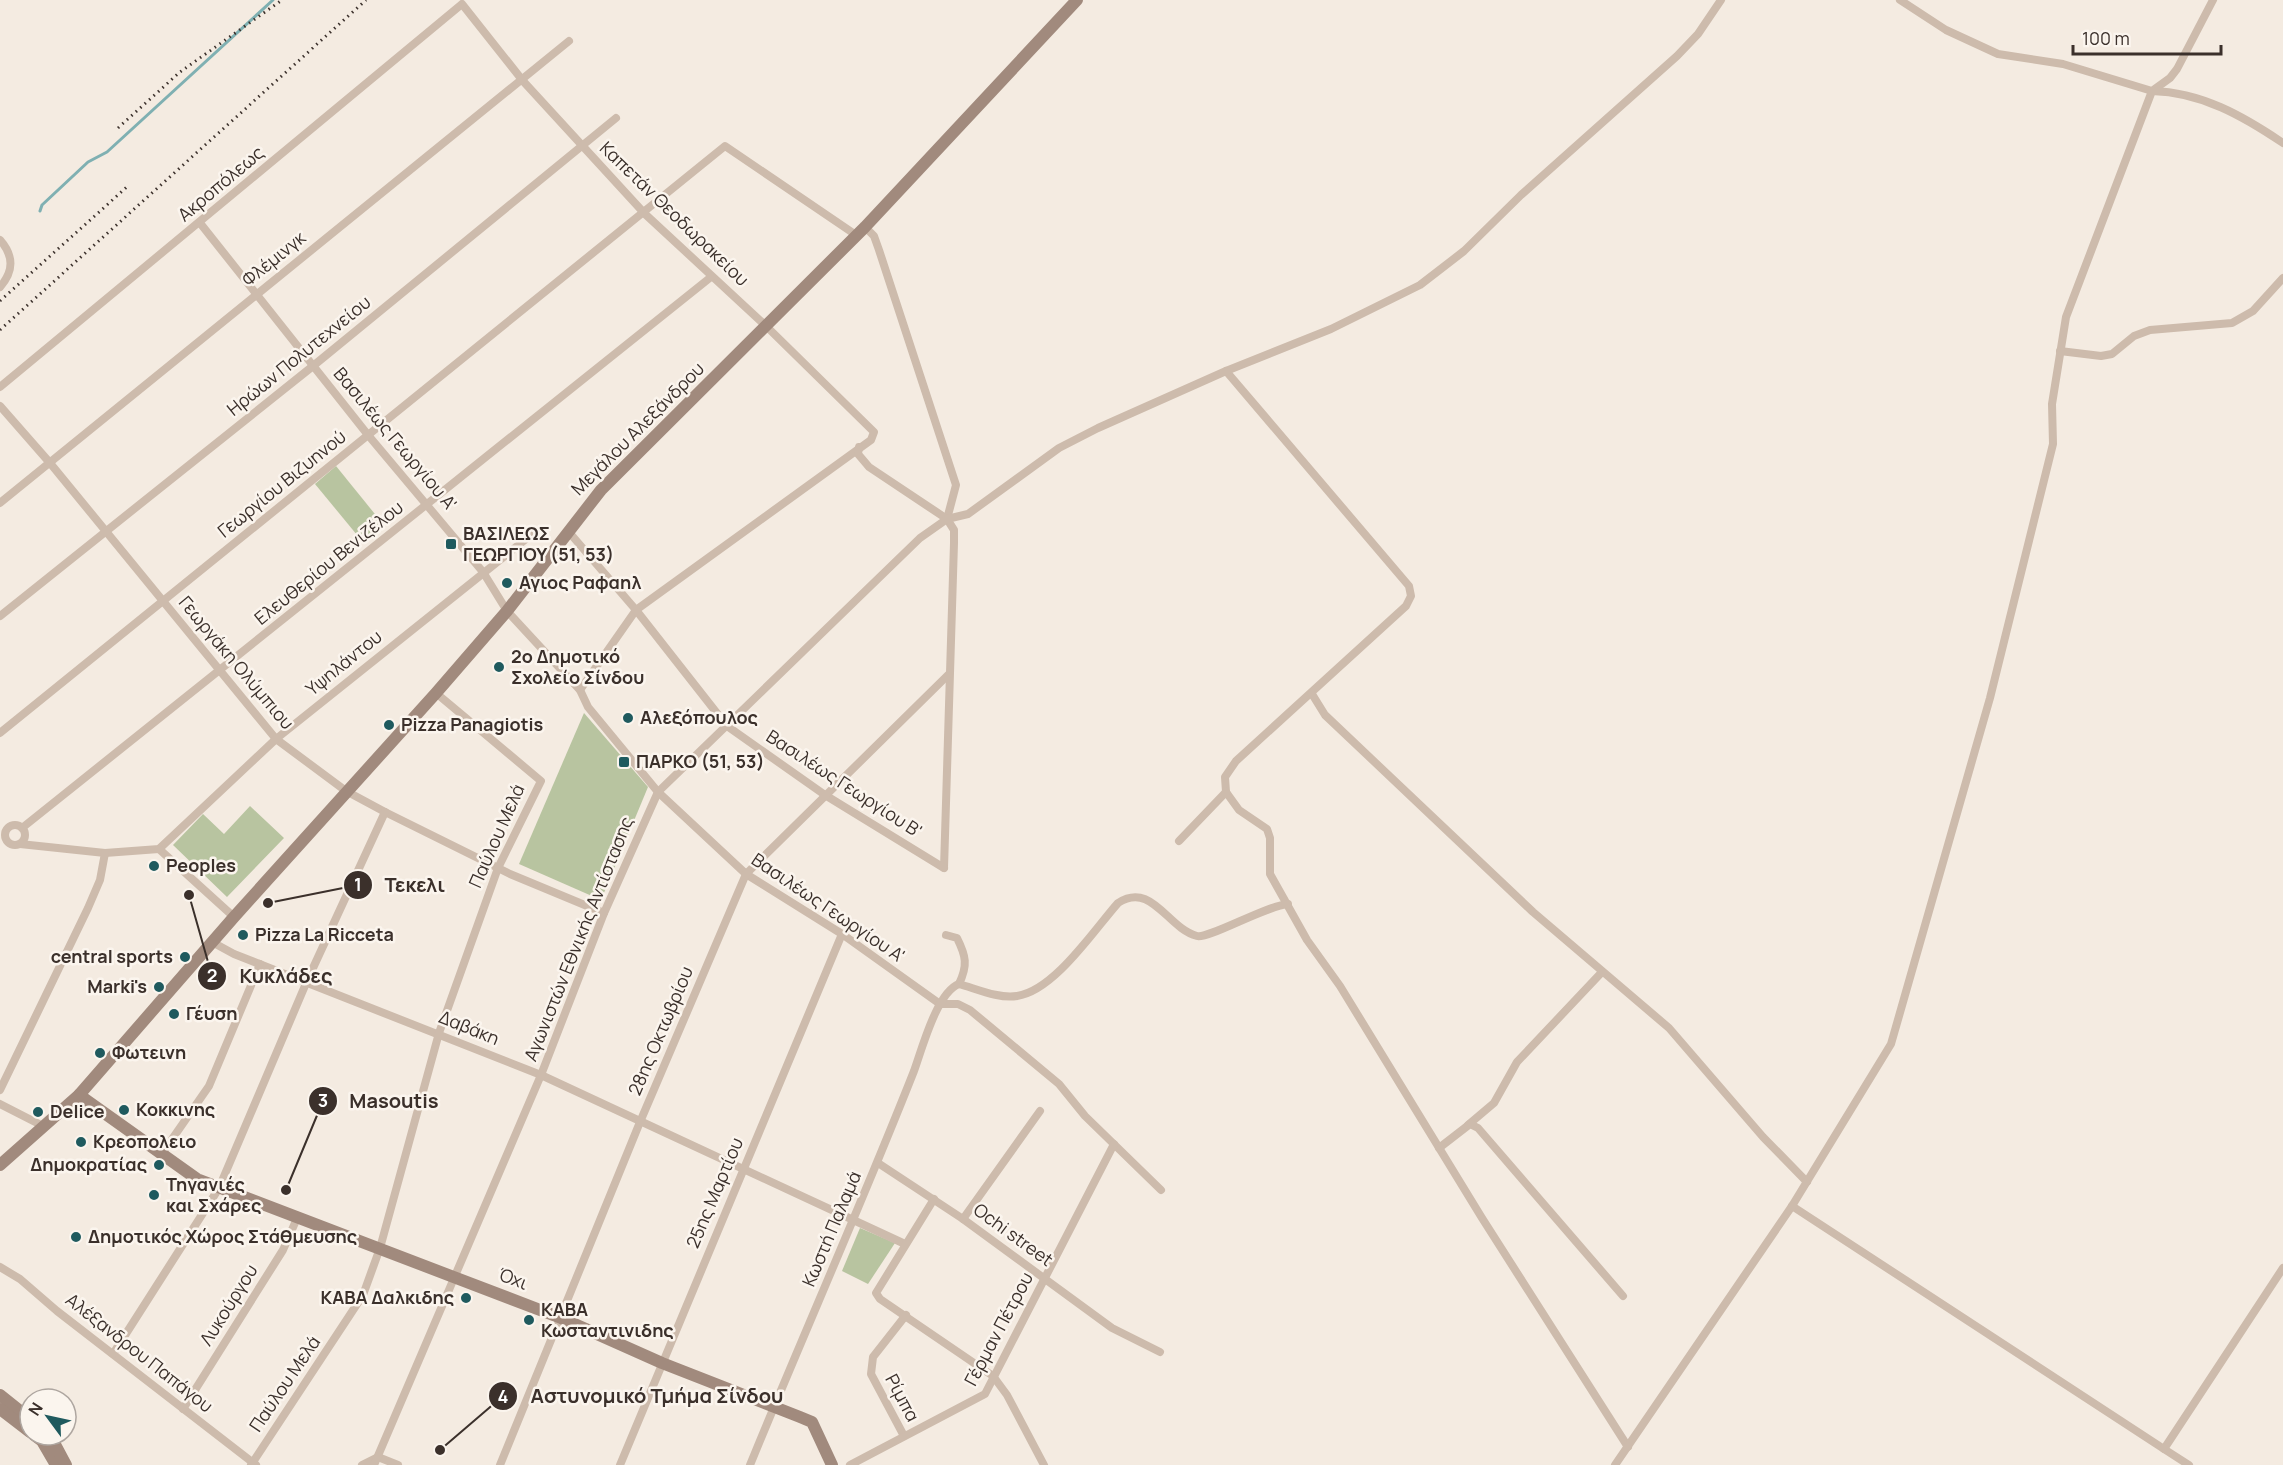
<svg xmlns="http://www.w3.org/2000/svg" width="2283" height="1465" viewBox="0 0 2283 1465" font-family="Manrope,sans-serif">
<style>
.green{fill:#b8c4a0}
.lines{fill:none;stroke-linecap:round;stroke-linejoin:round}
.stream{stroke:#7fb0b2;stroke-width:3}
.street{stroke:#cdbbac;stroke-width:8}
.secondary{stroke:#a18a7d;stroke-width:12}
.rail{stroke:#3b302b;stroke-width:3;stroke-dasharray:1.5 4.5;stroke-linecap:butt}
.poi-dot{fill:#1f5a5e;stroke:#fbf5ee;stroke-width:2}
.labels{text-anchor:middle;stroke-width:5;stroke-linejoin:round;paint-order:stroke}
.street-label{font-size:18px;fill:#3b302b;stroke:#fbf5ee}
.poi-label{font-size:18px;font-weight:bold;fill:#3b302b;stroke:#fbf5ee;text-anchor:start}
.leader{fill:none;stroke:#3b302b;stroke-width:2}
.callout-dot{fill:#3b302b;stroke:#fbf5ee;stroke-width:2}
.mark-label{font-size:18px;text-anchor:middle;font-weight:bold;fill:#fff}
.callout-label{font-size:20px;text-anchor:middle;font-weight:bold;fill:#3b302b;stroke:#fbf5ee;stroke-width:5;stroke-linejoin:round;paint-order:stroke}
</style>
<rect width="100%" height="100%" fill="#f4ebe1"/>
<!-- green -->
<g class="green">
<path d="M336 466 383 524 362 541 315 484Z"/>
<path d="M584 713 648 787 601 900 519 864Z"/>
<path d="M250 806 284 838 227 897 173 845 203 814 224 834Z"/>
<path d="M860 1228 895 1243 868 1284 842 1271Z"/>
</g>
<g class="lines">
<!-- stream -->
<path class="stream" d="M40 211 42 205 88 162 107 152 273 0"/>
<!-- street -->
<g class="street">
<path d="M1900 0 1946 30 1998 54 2063 64 2152 91 2170 78 2177 69 2213 0"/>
<path d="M200 223 368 435 483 572 507 611 580 690 588 707 658 792 746 874 842 934 940 1004"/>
<path d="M865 227 874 236 879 250 956 485 947 519 954 530V543L944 868"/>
<path d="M0 240C14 256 14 271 0 287"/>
<path d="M2060 351 2101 356 2112 354 2134 336 2150 330 2232 323 2253 311 2283 278"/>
<path d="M1226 371 1409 586 1411 596 1406 606 1236 761 1225 777 1226 792 1239 810 1267 829 1270 838V874L1307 940 1340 986 1482 1218 1628 1447"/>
<path d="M0 387 462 4 523 81 645 214 766 326 874 432 871 440 636 610 580 690"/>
<path d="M0 406 50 463 276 739 346 791 385 812 510 874 604 913"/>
<path d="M859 447 858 454 869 467 947 519"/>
<path d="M0 503 569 41"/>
<path d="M568 531 636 610 727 726 825 795 944 868"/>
<path d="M0 616 313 366 616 118"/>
<path d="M1312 694 1325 715 1533 912 1669 1028 1763 1137 1807 1182"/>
<path d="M0 733 725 146 856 235"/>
<circle cx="15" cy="835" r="10"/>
<path d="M22 828 711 277"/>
<path d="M1179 841 1226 792"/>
<path d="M20 844 105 853 159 849 276 739 531 535"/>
<path d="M159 849 234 917"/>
<path d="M946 935 957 938C966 956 968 965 959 984"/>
<path d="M212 942 234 954 541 1075 905 1244"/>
<path d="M940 1004H958L970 1010 1059 1084 1085 1116 1161 1190"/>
<path d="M0 1090 88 908 100 880 105 853"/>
<path d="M0 1104 43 1126"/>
<path d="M1468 1125 1494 1103 1517 1062 1602 972"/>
<path d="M1439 1148 1470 1124 1478 1128 1623 1296"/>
<path d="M161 1155 209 1086 260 964"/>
<path d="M878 1163 963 1219 1112 1328 1160 1352"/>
<path d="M934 1199 876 1293 880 1299 993 1376 1007 1395 1044 1465"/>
<path d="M1792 1206 2164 1449"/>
<path d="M963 1219 1040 1111"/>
<path d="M0 1267 20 1279 57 1311 256 1465"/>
<path d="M113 1354 219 1188 307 981 385 812"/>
<path d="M183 1409 283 1250 298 1216"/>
<path d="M904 1436 871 1374 873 1357 906 1315"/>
<path d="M378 1457 398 1465"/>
<path d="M251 1465 363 1295 380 1248 439 1033 498 868 541 781 436 693"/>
<path d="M362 1465 378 1457"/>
<path d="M374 1465 541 1075 604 913 658 792 920 538 947 519 968 514 1059 448 1098 428 1226 371 1331 329 1420 285 1464 251 1521 195 1677 56 1698 34 1721 0"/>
<path d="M500 1465 640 1122 746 874 948 675"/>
<path d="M620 1465 842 934"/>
<path d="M750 1465C804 1333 862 1203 914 1071 922 1049 937 992 959 984 977 989 999 999 1017 996 1054 991 1094 930 1118 903 1152 881 1167 928 1197 936 1209 939 1265 906 1288 904"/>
<path d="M850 1465 985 1394 1114 1144"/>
<path d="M1615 1465 1792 1206 1891 1044 1990 698 2053 444 2052 404 2066 317 2152 91C2201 92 2243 116 2283 143"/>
<path d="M2189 1465 2164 1449 2283 1268"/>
</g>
<!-- secondary -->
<g class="secondary">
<path d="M79 1095 197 1179 561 1318 662 1363 800 1417 812 1422 832 1465"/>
<path d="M0 1165 79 1095 234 917 436 693 507 611 601 490 865 227 1077 0"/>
<path d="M0 1395 30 1419"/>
<path d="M0 1409 30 1432"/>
<path d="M34 1435 42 1441 56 1465"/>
<path d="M50 1435 66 1465"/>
</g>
<!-- rail -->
<g class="rail">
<path d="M118 128 180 72 282 0"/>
<path d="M0 301 128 186"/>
<path d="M0 330 366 0"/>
</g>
</g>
<!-- markers -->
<g class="poi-dot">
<rect x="445" y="538" width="12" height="12" rx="3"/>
<circle cx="507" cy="583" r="6"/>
<circle cx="499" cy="667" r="6"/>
<circle cx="628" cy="718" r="6"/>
<circle cx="389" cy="725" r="6"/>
<rect x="618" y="756" width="12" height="12" rx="3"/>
<circle cx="154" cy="866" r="6"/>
<circle cx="243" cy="935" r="6"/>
<circle cx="185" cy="957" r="6"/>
<circle cx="159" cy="987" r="6"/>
<circle cx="174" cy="1014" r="6"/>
<circle cx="100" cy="1053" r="6"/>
<circle cx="124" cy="1110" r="6"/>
<circle cx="38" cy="1112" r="6"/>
<circle cx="81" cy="1142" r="6"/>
<circle cx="159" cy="1165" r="6"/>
<circle cx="154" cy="1195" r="6"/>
<circle cx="76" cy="1237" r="6"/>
<circle cx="466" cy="1298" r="6"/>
<circle cx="529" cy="1320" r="6"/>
</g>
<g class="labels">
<!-- street labels -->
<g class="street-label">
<text transform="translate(221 184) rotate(-40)" y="6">Ακροπόλεως</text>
<text transform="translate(674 214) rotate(44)" y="6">Καπετάν Θεοδωρακείου</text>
<text transform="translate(274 259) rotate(-39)" y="6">Φλέμινγκ</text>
<text transform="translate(299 356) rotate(-39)" y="6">Ηρώων Πολυτεχνείου</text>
<text transform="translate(638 429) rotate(-45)" y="6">Μεγάλου Αλεξάνδρου</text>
<text transform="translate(395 439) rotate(50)" y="6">Βασιλέως Γεωργίου Α'</text>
<text transform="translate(282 484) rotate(-39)" y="6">Γεωργίου Βιζυηνού</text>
<text transform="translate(329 563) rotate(-39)" y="6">Ελευθερίου Βενιζέλου</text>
<text transform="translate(236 663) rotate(50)" y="6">Γεωργάκη Ολύμπιου</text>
<text transform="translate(344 663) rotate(-39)" y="6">Υψηλάντου</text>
<text transform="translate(844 784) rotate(33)" y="6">Βασιλέως Γεωργίου Β'</text>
<text transform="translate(497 836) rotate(-66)" y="6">Παύλου Μελά</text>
<text transform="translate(828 908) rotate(34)" y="6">Βασιλέως Γεωργίου Α'</text>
<text transform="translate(579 939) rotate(-68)" y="6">Αγωνιστών Εθνικής Αντίστασης</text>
<text transform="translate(469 1028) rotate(22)" y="6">Δαβάκη</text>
<text transform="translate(661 1031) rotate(-67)" y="6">28ης Οκτωβρίου</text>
<text transform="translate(715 1193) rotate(-67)" y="6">25ης Μαρτίου</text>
<text transform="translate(832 1229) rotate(-67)" y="6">Κωστή Παλαμά</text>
<text transform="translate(1013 1235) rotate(36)" y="6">Ochi street</text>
<text transform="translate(513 1279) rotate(21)" y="6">Όχι</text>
<text transform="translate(229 1305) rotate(-58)" y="6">Λυκούργου</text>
<text transform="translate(999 1329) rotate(-62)" y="6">Γέρμαν Πέτρου</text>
<text transform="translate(139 1353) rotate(38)" y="6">Αλέξανδρου Παπάγου</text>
<text transform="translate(285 1384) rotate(-56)" y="6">Παύλου Μελά</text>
<text transform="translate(902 1398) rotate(62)" y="6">Ρίμπα</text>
</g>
<!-- poi labels -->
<g class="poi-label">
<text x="463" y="540">ΒΑΣΙΛΕΩΣ<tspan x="463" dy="21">ΓΕΩΡΓΙΟΥ (51, 53)</tspan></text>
<text x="519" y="589">Αγιος Ραφαηλ</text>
<text x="511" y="663">2o Δημοτικό<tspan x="511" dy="21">Σχολείο Σίνδου</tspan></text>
<text x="640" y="724">Αλεξόπουλος</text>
<text x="401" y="731">Pizza Panagiotis</text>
<text x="636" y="768">ΠΑΡΚΟ (51, 53)</text>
<text x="166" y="872">Peoples</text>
<text x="255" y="941">Pizza La Ricceta</text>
<text x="173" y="963" text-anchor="end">central sports</text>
<text x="147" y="993" text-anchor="end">Marki's</text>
<text x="186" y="1020">Γέυση</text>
<text x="112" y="1059">Φωτεινη</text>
<text x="136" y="1116">Κοκκινης</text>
<text x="50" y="1118">Delice</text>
<text x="93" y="1148">Κρεοπολειο</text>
<text x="147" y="1171" text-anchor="end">Δημοκρατίας</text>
<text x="166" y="1191">Τηγανιές<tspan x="166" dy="21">και Σχάρες</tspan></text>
<text x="88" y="1243">Δημοτικός Χώρος Στάθμευσης</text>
<text x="454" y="1304" text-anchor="end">ΚΑΒΑ Δαλκιδης</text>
<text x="541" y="1316">ΚΑΒΑ<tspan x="541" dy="21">Κωσταντινιδης</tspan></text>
</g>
</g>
<!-- callouts -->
<path class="leader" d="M268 903L358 885M189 895L212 976M286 1190L323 1101M440 1450L503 1396"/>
<g class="callout-dot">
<circle cx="268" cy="903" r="6"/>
<circle cx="189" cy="895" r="6"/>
<circle cx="286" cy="1190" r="6"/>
<circle cx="440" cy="1450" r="6"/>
<circle cx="358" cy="885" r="15"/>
<circle cx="212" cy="976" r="15"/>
<circle cx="323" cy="1101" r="15"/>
<circle cx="503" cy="1396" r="15"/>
</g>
<g class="mark-label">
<text x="358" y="891">1</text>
<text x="212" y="982">2</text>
<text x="323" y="1107">3</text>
<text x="503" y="1403">4</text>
</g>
<g class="callout-label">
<text x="415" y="892">Τεκελι</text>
<text x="286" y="983">Κυκλάδες</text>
<text x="394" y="1108">Masoutis</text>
<text x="657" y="1403">Αστυνομικό Τμήμα Σίνδου</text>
</g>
<!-- north arrow -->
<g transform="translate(48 1417) rotate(303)"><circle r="28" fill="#fbf5ee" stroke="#aea6a0" stroke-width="1.5"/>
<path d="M0-4.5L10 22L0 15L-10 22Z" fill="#1f5a5e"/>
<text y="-9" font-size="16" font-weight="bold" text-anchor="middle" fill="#3b302b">N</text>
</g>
<!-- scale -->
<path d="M2073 45v9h148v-9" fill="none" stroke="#3b302b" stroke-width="3"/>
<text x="2082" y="45" font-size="18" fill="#3b302b" stroke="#fbf5ee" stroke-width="4.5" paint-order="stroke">100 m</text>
</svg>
